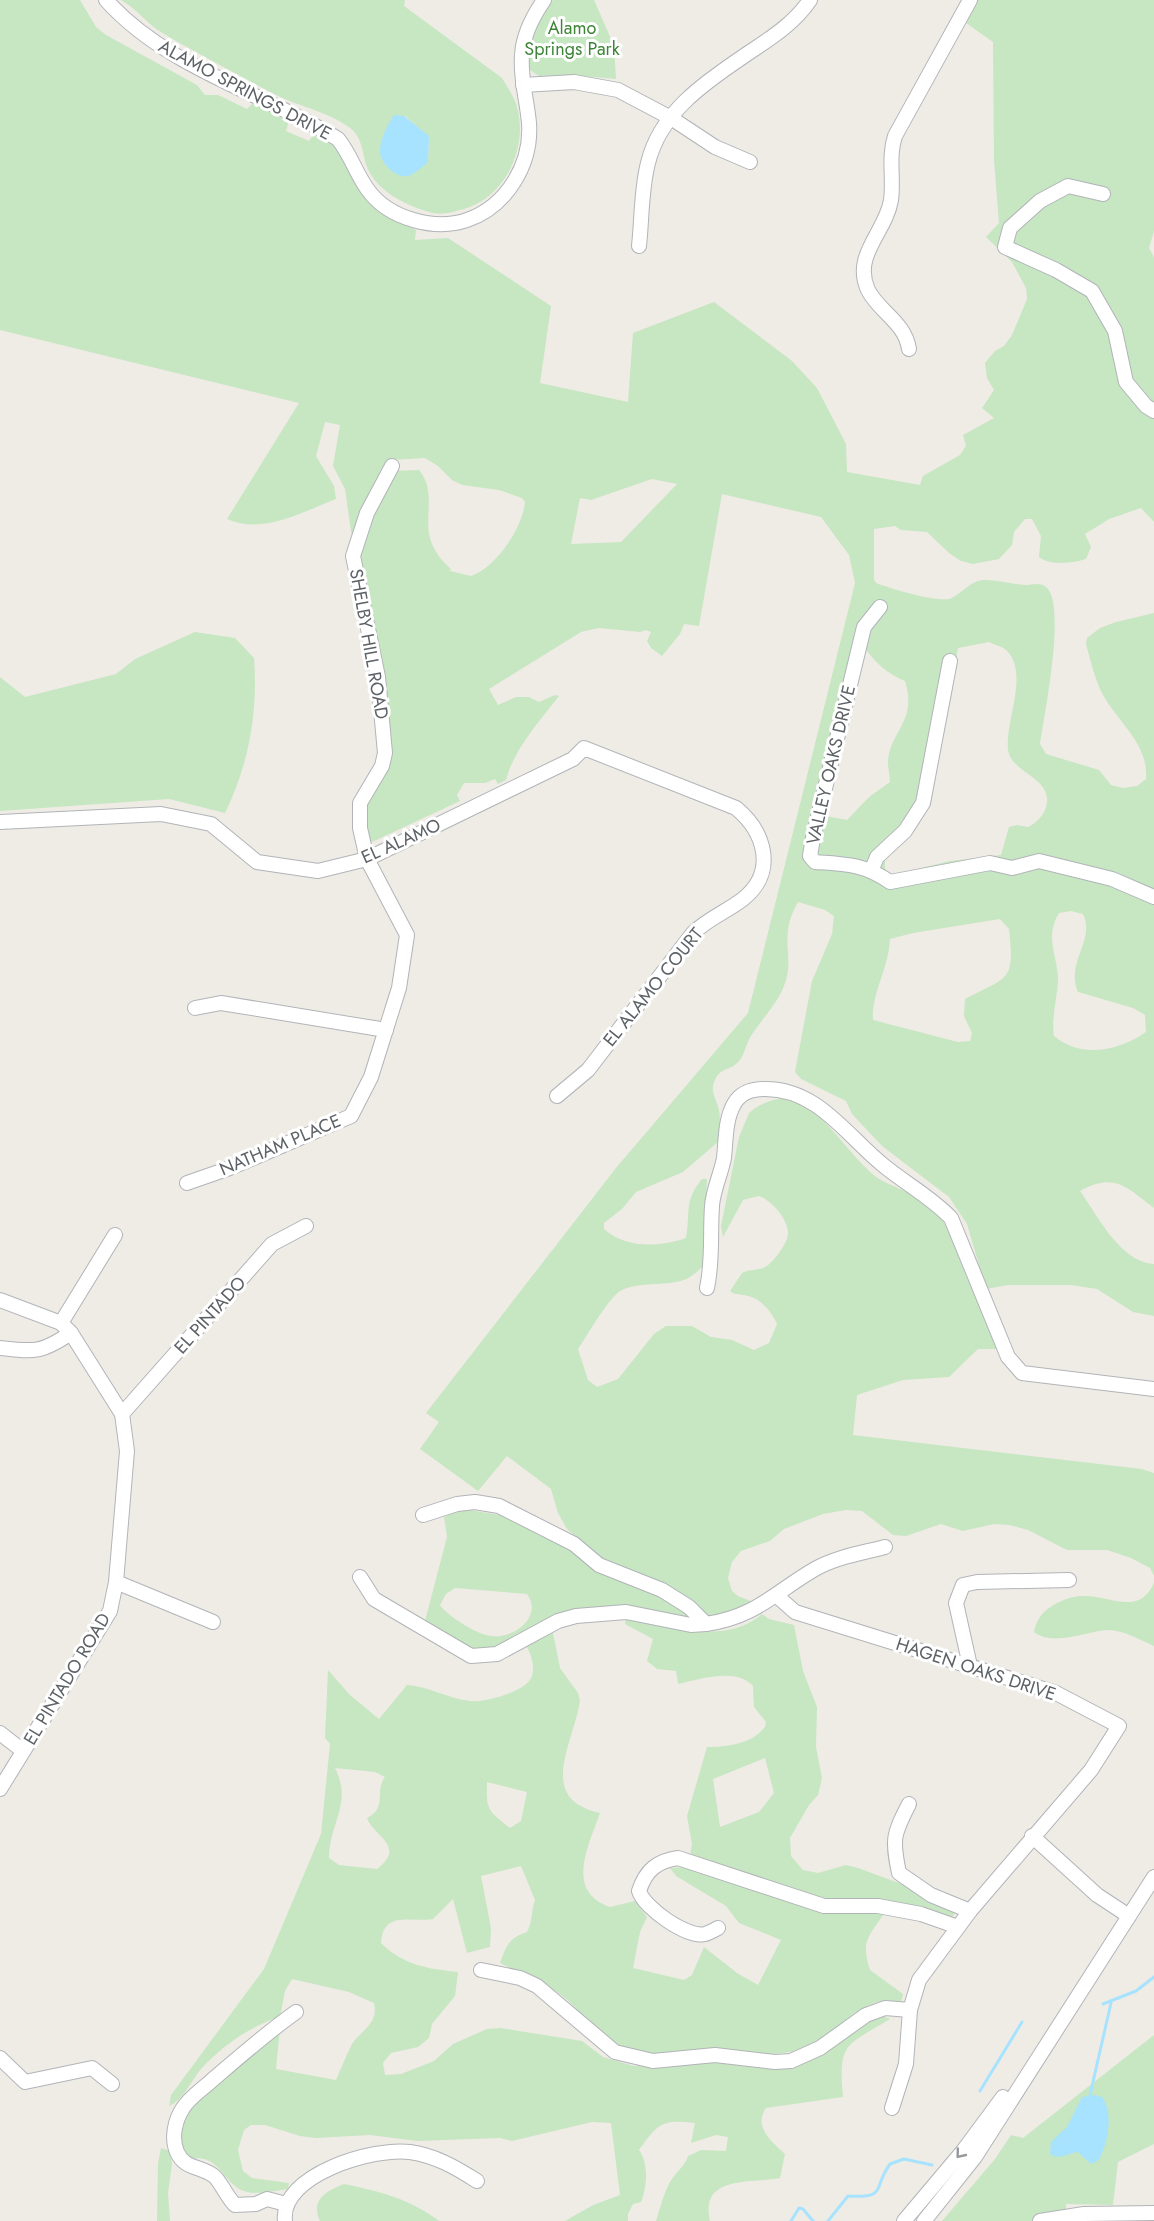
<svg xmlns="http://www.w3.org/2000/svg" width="1154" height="2221" viewBox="0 0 1154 2221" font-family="Jost,sans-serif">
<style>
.green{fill:#c7e6c2;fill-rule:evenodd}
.water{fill:#a7e3fe}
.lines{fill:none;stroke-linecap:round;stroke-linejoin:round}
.stream{stroke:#a7e3fe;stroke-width:3}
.minor-casing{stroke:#b1b4b8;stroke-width:16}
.minor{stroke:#fff;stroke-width:14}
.oneway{stroke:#96999c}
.labels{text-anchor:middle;stroke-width:6;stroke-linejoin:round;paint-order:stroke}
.park-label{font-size:18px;fill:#3c8436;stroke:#fff}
.street-label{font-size:18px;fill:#5d6266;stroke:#fff}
</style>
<rect width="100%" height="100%" fill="#efece6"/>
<!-- green -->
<g class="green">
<path d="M0 0H80L96 27 106 35 197 85 205 95H218L247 109 253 103 289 121 286 131 309 141 314 134C350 142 350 180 372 204 383 217 402 223 416 230L415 240 448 238 551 306 540 383 628 402 633 333 714 302 792 361 817 388 846 444 847 472 920 485 923 476 960 455 966 446 963 435 994 418 982 408 994 390 987 378 985 363 995 351 1004 346 1012 335 1027 299 1026 288 1012 262 986 237 999 223 994 160 993 42 966 23 978 0H1154V231L1149 248 1154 257V522L1141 508 1109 519 1085 534 1091 547 1086 559C1073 563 1050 566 1039 557L1041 536 1032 519H1025L1014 532 1012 545 999 559 973 564 961 561 949 553 927 532 901 530 895 526 874 529V579L876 583C889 588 940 604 952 598 963 592 969 582 983 580 997 579 1013 585 1028 585 1035 584 1041 583 1046 587 1067 604 1044 716 1040 744L1046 754 1099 770 1111 785 1123 788 1137 786 1146 779C1149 742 1115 721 1100 689 1094 675 1090 659 1086 644L1087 638 1100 628 1116 622 1154 613V1208C1126 1187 1115 1172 1080 1191 1098 1216 1120 1262 1154 1264V1316L1133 1312 1097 1289 1071 1285H1008L986 1289 967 1224 949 1197 882 1146 852 1114 846 1101 801 1079 795 1072 812 981 832 934 834 916 825 910 798 902C777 938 796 957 784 986 777 1004 761 1020 751 1036 745 1045 745 1057 736 1064 729 1070 719 1069 715 1080 709 1092 717 1099 719 1110 721 1120 719 1132 718 1142L683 1172 636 1192 622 1209 604 1223V1229C626 1249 660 1247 686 1238 691 1212 683 1202 702 1179H707L704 1265C700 1269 695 1274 690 1277 675 1287 640 1281 622 1290 610 1295 587 1336 578 1349L588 1380 597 1387 618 1379 654 1334 666 1326H692L711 1337 732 1340 754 1350 769 1343 777 1324C770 1310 761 1298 744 1295 738 1294 735 1295 730 1291L742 1273C749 1269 758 1271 765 1267 773 1263 789 1242 788 1232 787 1218 772 1201 759 1196L743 1200 723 1237 721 1226 739 1137 749 1113C807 1065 839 1153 881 1180 899 1190 922 1195 936 1211 947 1224 954 1245 960 1261 972 1290 985 1319 997 1349H978L949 1377 903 1380 857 1395 853 1435 1142 1469 1154 1473V1576L1150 1568 1131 1558 1107 1550H1067L1028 1530 1009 1525 994 1524 963 1531 941 1524 906 1536 893 1535 862 1511 846 1510 823 1514 784 1529 770 1541 741 1551 732 1562 728 1578 732 1591 738 1596 753 1602 730 1613 692 1621 628 1607 577 1608 564 1612 502 1650 474 1651 425 1621 447 1537 444 1517 463 1509 500 1515 518 1520 536 1534 566 1548 579 1540 567 1529 558 1513 551 1489 507 1456 478 1491 420 1449 439 1422 426 1413 616 1168 748 1013 855 583 849 555 821 517 722 494 699 626 684 624 680 634 662 656 651 648 647 641 651 632 646 630 640 632 599 628 581 632 489 689 498 705 516 697H529L539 702 555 695 559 696C539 722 514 749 506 780L498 784 495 779 485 783H464L457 795 460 801 370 843 365 817 368 800 386 768 357 560 364 534 393 471 419 470C444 501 408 532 451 569L450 571 471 576C496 568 523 527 525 502L522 498 499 490 462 485 452 480 438 466 425 458 391 460 381 469 352 538 345 489 333 466 340 425 325 422 316 456 334 486 336 499C302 512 263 535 227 519L299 403 0 330ZM652 479 677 484 621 542 571 544 580 498 591 500ZM872 607 863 646C875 662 887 674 905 681 918 722 889 731 888 763 888 769 890 775 890 782L869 797 847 820 826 816 818 847 809 829 856 629ZM989 642C994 645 1002 646 1006 650 1030 672 1005 721 1008 749 1010 771 1045 776 1047 798 1048 812 1038 822 1028 827L1017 825 1009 827 1001 855 950 861 892 875 885 869V860L915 830 931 804 958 648ZM1071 911 1083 914C1096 940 1065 962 1078 992L1133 1008 1145 1015 1146 1032C1118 1051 1082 1059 1054 1036 1051 1018 1057 999 1058 981 1058 955 1044 938 1059 913ZM1000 919 1009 929C1015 983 1008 976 965 999L964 1016 972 1033 970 1041 958 1042 873 1020C871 994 889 968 890 939L913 933ZM455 1588 527 1594C543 1616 515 1639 491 1636 478 1635 447 1616 440 1605L446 1594Z"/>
<path d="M121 0H405L404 6 502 78C508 88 516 99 518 111 527 150 504 198 464 209 452 212 441 216 429 212 405 205 374 190 366 164 362 151 362 137 350 128 328 111 296 106 272 93 236 73 199 55 164 34 148 25 137 9 121 0ZM405 116 429 137 428 162C409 177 403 181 385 163Z"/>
<path d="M553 0H594L614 46 616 79 571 75 539 76 530 70C522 48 539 17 553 0Z"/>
<path d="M195 632 235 638 254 658C258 712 249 764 225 813L169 799 0 811V677L25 697 116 674 135 659Z"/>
<path d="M1154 1583V1646C1140 1640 1123 1630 1109 1630 1086 1631 1053 1647 1034 1632 1036 1620 1042 1612 1052 1606 1062 1600 1072 1596 1083 1596 1110 1595 1139 1617 1154 1583Z"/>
<path d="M762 1614 769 1619 794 1625 803 1671 817 1707 816 1747 822 1778 818 1795 809 1805 790 1838 791 1856 803 1870 818 1873 846 1865 858 1868 907 1886 957 1910 943 1930 933 1924 885 1912C870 1936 860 1939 870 1970L903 1994 901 2003C866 1989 836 2035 807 2048 786 2058 658 2059 634 2053 599 2044 586 2012 557 1992 540 1981 518 1972 500 1963 506 1946 509 1938 527 1932 533 1921 531 1911 535 1900L521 1866 481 1876 491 1928 490 1947 467 1953 453 1899 433 1919C413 1923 383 1909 381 1943 403 1965 428 1969 458 1972L455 1996 432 2024 429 2038 418 2047 391 2053 383 2063 385 2075 401 2074 424 2065 434 2061 453 2044 487 2029 500 2028 582 2041 603 2057 634 2066 721 2061 779 2068 808 2061 825 2052 869 2021 883 2016 890 2019C846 2046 838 2042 843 2097L766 2108C753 2127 772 2142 785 2154L780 2178C753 2184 699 2174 710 2221H656C660 2209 663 2195 669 2184 674 2173 685 2167 688 2156L701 2150 726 2151 728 2137 716 2135 691 2143 695 2123C661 2119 658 2124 639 2150 649 2163 647 2188 641 2202L633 2204 628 2214V2221H565L593 2205 620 2195 611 2123 592 2122 512 2141 500 2138 417 2141 370 2135 316 2138 300 2136 265 2125H251L244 2130 238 2150 243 2171 252 2178 289 2183 288 2189C273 2191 254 2196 241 2190 222 2181 218 2151 187 2160 180 2143 179 2130 183 2113L280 2028 276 2069 336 2080C341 2068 346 2056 352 2044 362 2029 379 2024 374 2003L349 1992 292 1979 285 1991 280 2017C252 2025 222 2046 202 2068 191 2080 184 2100 169 2106L171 2095 264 1969 321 1834 330 1744 325 1738 328 1670 350 1695 379 1719 407 1685C429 1686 448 1699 470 1701 484 1703 528 1691 532 1676 535 1664 531 1655 526 1645L553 1633 560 1668 578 1693 580 1701C573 1745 536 1799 600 1813 589 1845 564 1891 610 1907L635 1901 647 1917 640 1932 633 1968 684 1980 692 1975 704 1947 737 1973 758 1985 781 1940 739 1923 726 1906 676 1876 670 1868 688 1867 692 1844 687 1816 707 1747C727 1747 752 1744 765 1727L766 1722 754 1707 753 1686C737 1667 699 1679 678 1684L676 1671 657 1669 647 1661 653 1639 625 1624 626 1618C668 1626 726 1646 762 1614ZM765 1758 774 1793 759 1812 720 1827 713 1779ZM335 1768 375 1772 385 1777C374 1791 388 1808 367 1818 374 1837 407 1846 377 1869L339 1865 329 1858C329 1824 353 1803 335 1768ZM487 1782 527 1792 521 1821 510 1828C488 1810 486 1811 487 1782Z"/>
<path d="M1154 2035V2144L1118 2162 1113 2205 1066 2204V2221H942L995 2159 1011 2135 1023 2138Z"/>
<path d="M161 2148 170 2151 172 2164 168 2193 170 2221H157L158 2164Z"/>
<path d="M344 2184C379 2191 410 2199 439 2221H320C310 2200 326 2191 344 2184Z"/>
</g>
<!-- water -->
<g class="water">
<path d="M394 115 404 116 429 136 428 162C423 166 415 174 408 176 396 179 379 162 380 150 381 137 387 126 394 115Z"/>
<path d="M1094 2095 1102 2097C1114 2114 1108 2142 1099 2160L1091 2164 1078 2152C1068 2153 1059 2161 1050 2154L1051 2142 1067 2127 1082 2097Z"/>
</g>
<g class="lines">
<!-- stream -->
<g class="stream">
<path d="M1103 2004 1136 1991 1154 1977"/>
<path d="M980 2091 1022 2022"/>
<path d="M1090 2095 1111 2003"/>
<path d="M791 2221 799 2208 803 2209 813 2221"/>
<path d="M828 2221 848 2196C888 2198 872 2189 890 2164L904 2159 932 2165"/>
</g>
<!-- minor casing -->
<g class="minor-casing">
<g id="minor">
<path d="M106 0C167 68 262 92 338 139 351 155 356 174 368 190 389 219 435 231 467 220 507 206 532 164 529 123 527 100 520 78 522 55 523 34 533 16 544 0"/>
<path d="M523 85 574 82 618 90 671 118 715 147 750 162"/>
<path d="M1103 194 1068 186 1040 201 1010 228 1005 247 1056 270 1092 291 1115 331 1126 382 1146 406 1154 411"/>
<path d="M639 246C642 219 641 190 648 163 660 113 704 83 744 56 769 39 793 25 810 0"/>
<path d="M909 349C905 322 879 312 868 290 852 255 886 232 891 200 894 178 888 157 895 136L970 0"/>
<path d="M880 607 864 627 813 838 810 856 815 862C846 864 864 864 890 882L990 863 1012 868 1039 861 1112 879 1154 897"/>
<path d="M0 822 161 814 211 824 257 862 318 871 367 859 573 759 584 748 736 808C765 832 777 872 743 899 726 912 709 918 693 933L588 1070 557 1096"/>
<path d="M872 869 877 857 905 831 923 803 950 661"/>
<path d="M195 1008 221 1003 386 1030"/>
<path d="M187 1183 230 1168 351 1116 371 1077 399 988 407 935 367 859 360 828V803L382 766 385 753 378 677 353 556 367 513 392 466"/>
<path d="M707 1288C713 1260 710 1234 712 1206 713 1190 721 1174 724 1158 726 1140 725 1120 734 1104 740 1093 752 1089 764 1089 817 1088 846 1135 883 1165 906 1184 931 1197 951 1218L1008 1357 1022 1373 1154 1389"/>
<path d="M0 1300 61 1323 71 1333 122 1414 127 1451 116 1582 110 1611 0 1789"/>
<path d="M61 1323 115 1235"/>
<path d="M0 1348C35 1352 41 1353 71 1333"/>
<path d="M122 1414 272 1244 306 1226"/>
<path d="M423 1515 457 1504 475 1502 499 1506 574 1544 599 1565 662 1590 689 1607 706 1624C756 1617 775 1592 815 1569 836 1557 862 1553 885 1547"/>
<path d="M360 1577 374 1599 471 1656 497 1654 558 1621 576 1616 626 1612 691 1625 706 1624"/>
<path d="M116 1582 213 1622"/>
<path d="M777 1596 795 1612 1056 1693 1119 1726 1091 1770 970 1911 919 1980 910 2010 906 2064 892 2108"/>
<path d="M970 1666 956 1603 963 1585 977 1582 1069 1580"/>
<path d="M0 1733 23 1751"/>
<path d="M909 1804C893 1835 892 1839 899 1873L931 1895 970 1911"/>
<path d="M1032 1836 1097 1895 1129 1916"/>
<path d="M718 1928C714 1930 709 1933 705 1934 687 1938 644 1908 639 1891 646 1870 657 1861 678 1858L824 1906H878L921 1914 958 1927"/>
<path d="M481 1970 520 1978 537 1986 615 2052 653 2061 715 2055 775 2062 791 2061 820 2048 866 2015 885 2008 910 2010"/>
<path d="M0 2058 25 2082 92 2068 112 2084"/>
<path d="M286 2204 267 2199 256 2204 235 2205C226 2196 221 2182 214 2176 201 2166 184 2169 177 2152 171 2138 175 2120 183 2108 189 2098 201 2090 210 2082 238 2058 265 2034 296 2012"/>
<path d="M285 2221C279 2175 374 2147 410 2152 436 2156 455 2167 477 2181"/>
<path d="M904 2221 963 2151 1003 2097"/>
<path d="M924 2221 975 2157 1154 1877"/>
<path d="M1040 2221 1084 2214 1154 2213"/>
</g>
</g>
<!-- minor -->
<use href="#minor" class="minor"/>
</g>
<!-- one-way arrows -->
<defs><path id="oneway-chevron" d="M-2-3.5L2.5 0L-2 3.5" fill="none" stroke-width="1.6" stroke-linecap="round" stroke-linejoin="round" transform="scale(1.5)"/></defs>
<use class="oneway" href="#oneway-chevron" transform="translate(960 2154) rotate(129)"/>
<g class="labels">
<!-- park labels -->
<g class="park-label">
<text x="572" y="34">Alamo<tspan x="572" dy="21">Springs Park</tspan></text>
</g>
<!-- street labels -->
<g class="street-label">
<text transform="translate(245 90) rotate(28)" y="6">ALAMO SPRINGS DRIVE</text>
<text transform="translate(369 644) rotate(80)" y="6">SHELBY HILL ROAD</text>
<text transform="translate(831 765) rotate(-77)" y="6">VALLEY OAKS DRIVE</text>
<text transform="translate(401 841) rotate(-24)" y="6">EL ALAMO</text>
<text transform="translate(653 987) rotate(-51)" y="6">EL ALAMO COURT</text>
<text transform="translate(280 1145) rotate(-23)" y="6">NATHAM PLACE</text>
<text transform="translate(210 1315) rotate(-48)" y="6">EL PINTADO</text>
<text transform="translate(976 1669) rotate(18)" y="6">HAGEN OAKS DRIVE</text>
<text transform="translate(67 1679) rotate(-59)" y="6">EL PINTADO ROAD</text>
</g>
</g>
</svg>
